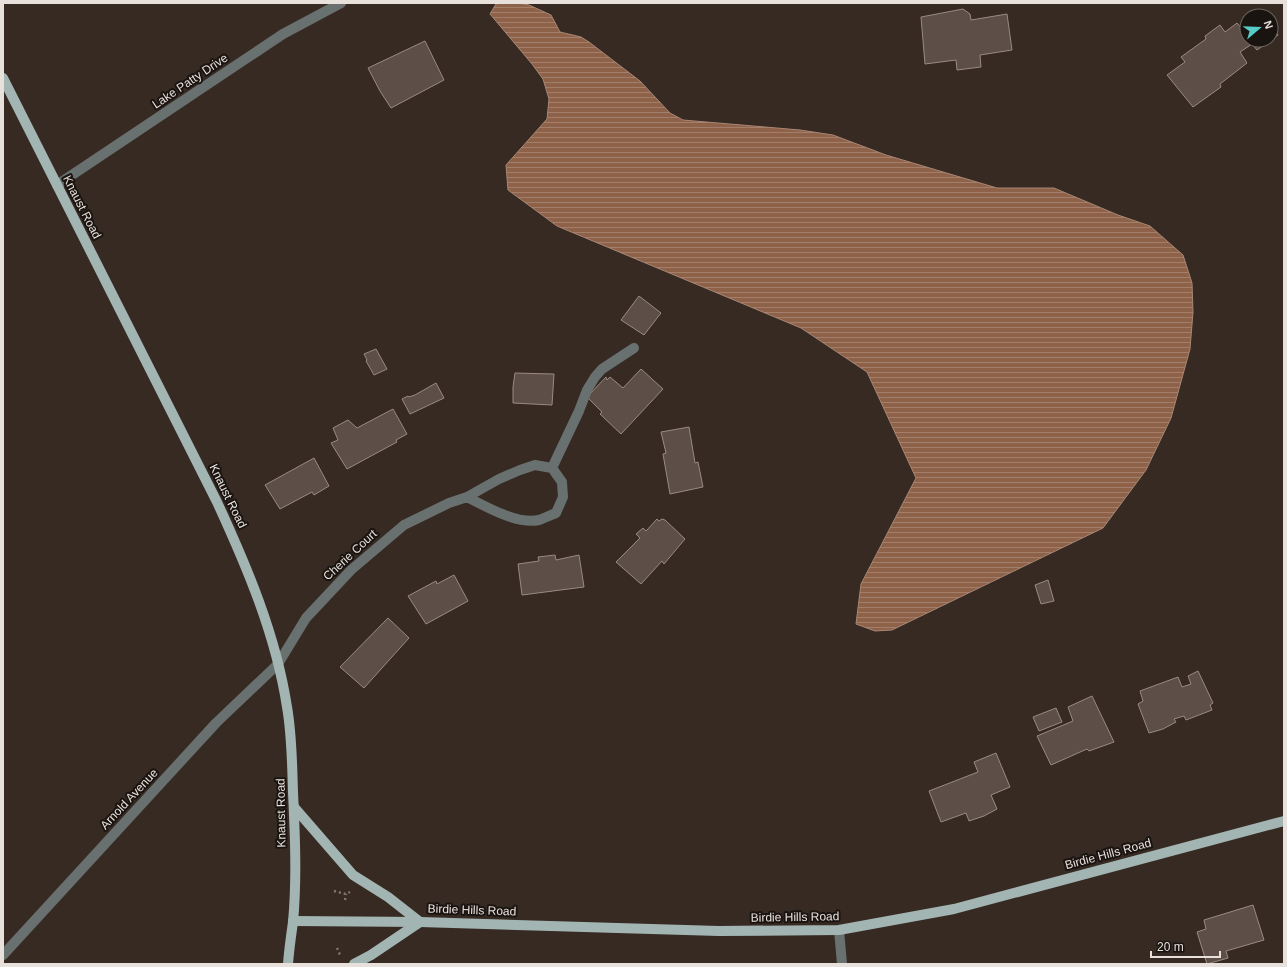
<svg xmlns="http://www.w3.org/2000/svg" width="1287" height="967" viewBox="0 0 1287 967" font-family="Helvetica,sans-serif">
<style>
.water{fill:url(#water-rules);stroke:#a98775}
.building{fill:#5d4f47;stroke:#9a8a82}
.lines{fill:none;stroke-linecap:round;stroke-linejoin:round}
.path{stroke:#827770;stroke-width:2.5;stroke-dasharray:2 3;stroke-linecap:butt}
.minor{stroke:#687170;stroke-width:10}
.major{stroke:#a3b5b3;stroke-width:10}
.labels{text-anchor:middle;stroke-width:4;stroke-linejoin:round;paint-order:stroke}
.street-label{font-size:12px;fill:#e8e0db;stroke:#1a1411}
</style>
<defs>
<pattern id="water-rules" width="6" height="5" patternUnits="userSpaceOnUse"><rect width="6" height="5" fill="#8e6149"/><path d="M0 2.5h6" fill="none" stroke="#a37f6b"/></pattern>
</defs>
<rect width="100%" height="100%" fill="#372a23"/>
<!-- water -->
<path class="water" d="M500 3H519L529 5 551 15 560 32 581 37 589 42 640 81 670 113 683 120 800 130 833 135 886 155 997 188H1054L1118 215 1150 226 1183 255 1192 283 1193 312 1190 349 1171 418 1146 470 1103 528 892 630 875 631 856 624 861 584 916 478 867 372 801 328 557 226 508 190 506 165 547 119 549 99 543 79 532 64 490 14 496 4Z"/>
<!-- building -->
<g class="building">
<path d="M963 9 970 14 971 20 1007 14 1012 50 980 55 981 67 957 70 956 60 925 64 921 17Z"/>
<path d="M1237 23 1242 29 1247 26V40H1271L1257 50 1252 44 1240 52 1247 63 1220 84 1221 87 1193 107 1167 75 1185 62 1181 57 1206 39 1205 36 1220 25 1225 32Z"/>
<path d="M1271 25 1278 35 1271 40Z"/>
<path d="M425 41 444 80 391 108 380 91 368 68Z"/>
<path d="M639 296 661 313 644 335 621 320Z"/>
<path d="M376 349 387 369 374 375 366 361 367 360 364 354Z"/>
<path d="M641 369 663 389 621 434 600 414 602 412 587 397 606 377 607 380 610 377 623 388Z"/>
<path d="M515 373 554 374 552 405 513 403V387Z"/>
<path d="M436 383 444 398 410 414 402 399 408 396 409 397 415 395Z"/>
<path d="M393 409 407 434 396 440 397 442 347 469 331 443 338 440 333 428 348 420 357 428Z"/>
<path d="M689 427 695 463 698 462 703 487 670 494 663 454 666 453 661 432Z"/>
<path d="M314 458 329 486 314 495 312 492 280 509 265 485Z"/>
<path d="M657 519 659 521 662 519 665 520 685 539 664 564 662 561 641 584 616 562 640 538 636 534 643 528 646 531Z"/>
<path d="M555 555 556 560 579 555 584 587 522 595 518 564 539 561 538 557Z"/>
<path d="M454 575 468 601 426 624 408 596 436 581 437 584Z"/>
<path d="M1048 580 1054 601 1041 604 1035 585Z"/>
<path d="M388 618 409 638 364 688 340 667Z"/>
<path d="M1198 671 1213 703 1210 705 1212 710 1186 720 1184 716 1174 719 1176 722 1163 729 1149 733 1138 704 1143 701 1140 691 1178 677 1182 687 1191 684 1188 676Z"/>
<path d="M1092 696 1114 742 1089 751 1087 749 1051 765 1037 736 1073 721 1068 707Z"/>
<path d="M1056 708 1062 722 1039 731 1033 717Z"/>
<path d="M996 753 1010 787 991 795 997 809 984 816 969 821 966 813 941 822 929 791 978 772 974 762Z"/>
<path d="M1253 905 1264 940 1226 951 1228 958 1207 964 1197 932 1206 929 1204 920Z"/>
</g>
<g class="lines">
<!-- path -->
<g class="path">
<path d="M334 891 346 894 350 892"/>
<path d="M345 900 346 894"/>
<path d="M337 948 340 955"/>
</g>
<!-- minor -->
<g class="minor">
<path d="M57 185 283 34 341 3"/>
<path d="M552 468 579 411 587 390 595 377 602 369 634 348"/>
<path d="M839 930 842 964"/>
<path d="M3 955 216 723 278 664 306 618 351 570 404 525 449 503 467 497 499 479 520 470 535 465 552 468 562 482 563 497 556 513C551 515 545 518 539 520 517 525 485 506 467 497"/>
</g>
<!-- major -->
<g class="major">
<path d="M3 78 217 502C247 567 276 635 287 707 292 735 292 764 293 792 295 835 297 879 293 922 291 936 289 950 288 964"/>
<path d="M294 807 353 875 388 897 420 922"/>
<path d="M293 921 420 922 719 931 839 930 954 909 1284 821"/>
<path d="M354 964 371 955 420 922"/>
</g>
</g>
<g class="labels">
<!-- street labels -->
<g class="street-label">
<text transform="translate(190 81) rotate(-34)" y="4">Lake Patty Drive</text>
<text transform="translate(82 207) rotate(63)" y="4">Knaust Road</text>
<text transform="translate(228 496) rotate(64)" y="4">Knaust Road</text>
<text transform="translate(350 555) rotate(-43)" y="4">Cherie Court</text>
<text transform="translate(129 799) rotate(-47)" y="4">Arnold Avenue</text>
<text transform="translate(281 813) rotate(-91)" y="4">Knaust Road</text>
<text transform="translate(1108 854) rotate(-15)" y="4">Birdie Hills Road</text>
<text transform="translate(472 910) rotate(2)" y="4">Birdie Hills Road</text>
<text transform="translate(795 917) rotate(-1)" y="4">Birdie Hills Road</text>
</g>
</g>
<!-- border -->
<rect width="1287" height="967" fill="none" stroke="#e8e0db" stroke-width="8"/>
<!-- north arrow -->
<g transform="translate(1259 28) rotate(71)"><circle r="19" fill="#1a1411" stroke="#6c6662"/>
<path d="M0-3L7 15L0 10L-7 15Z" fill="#54cdc9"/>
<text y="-6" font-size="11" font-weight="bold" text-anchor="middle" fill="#e8e0db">N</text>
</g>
<!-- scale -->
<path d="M1151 951v6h69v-6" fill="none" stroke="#e8e0db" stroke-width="2"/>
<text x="1157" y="951" font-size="12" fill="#e8e0db" stroke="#1a1411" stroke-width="3" paint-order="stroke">20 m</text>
</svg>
